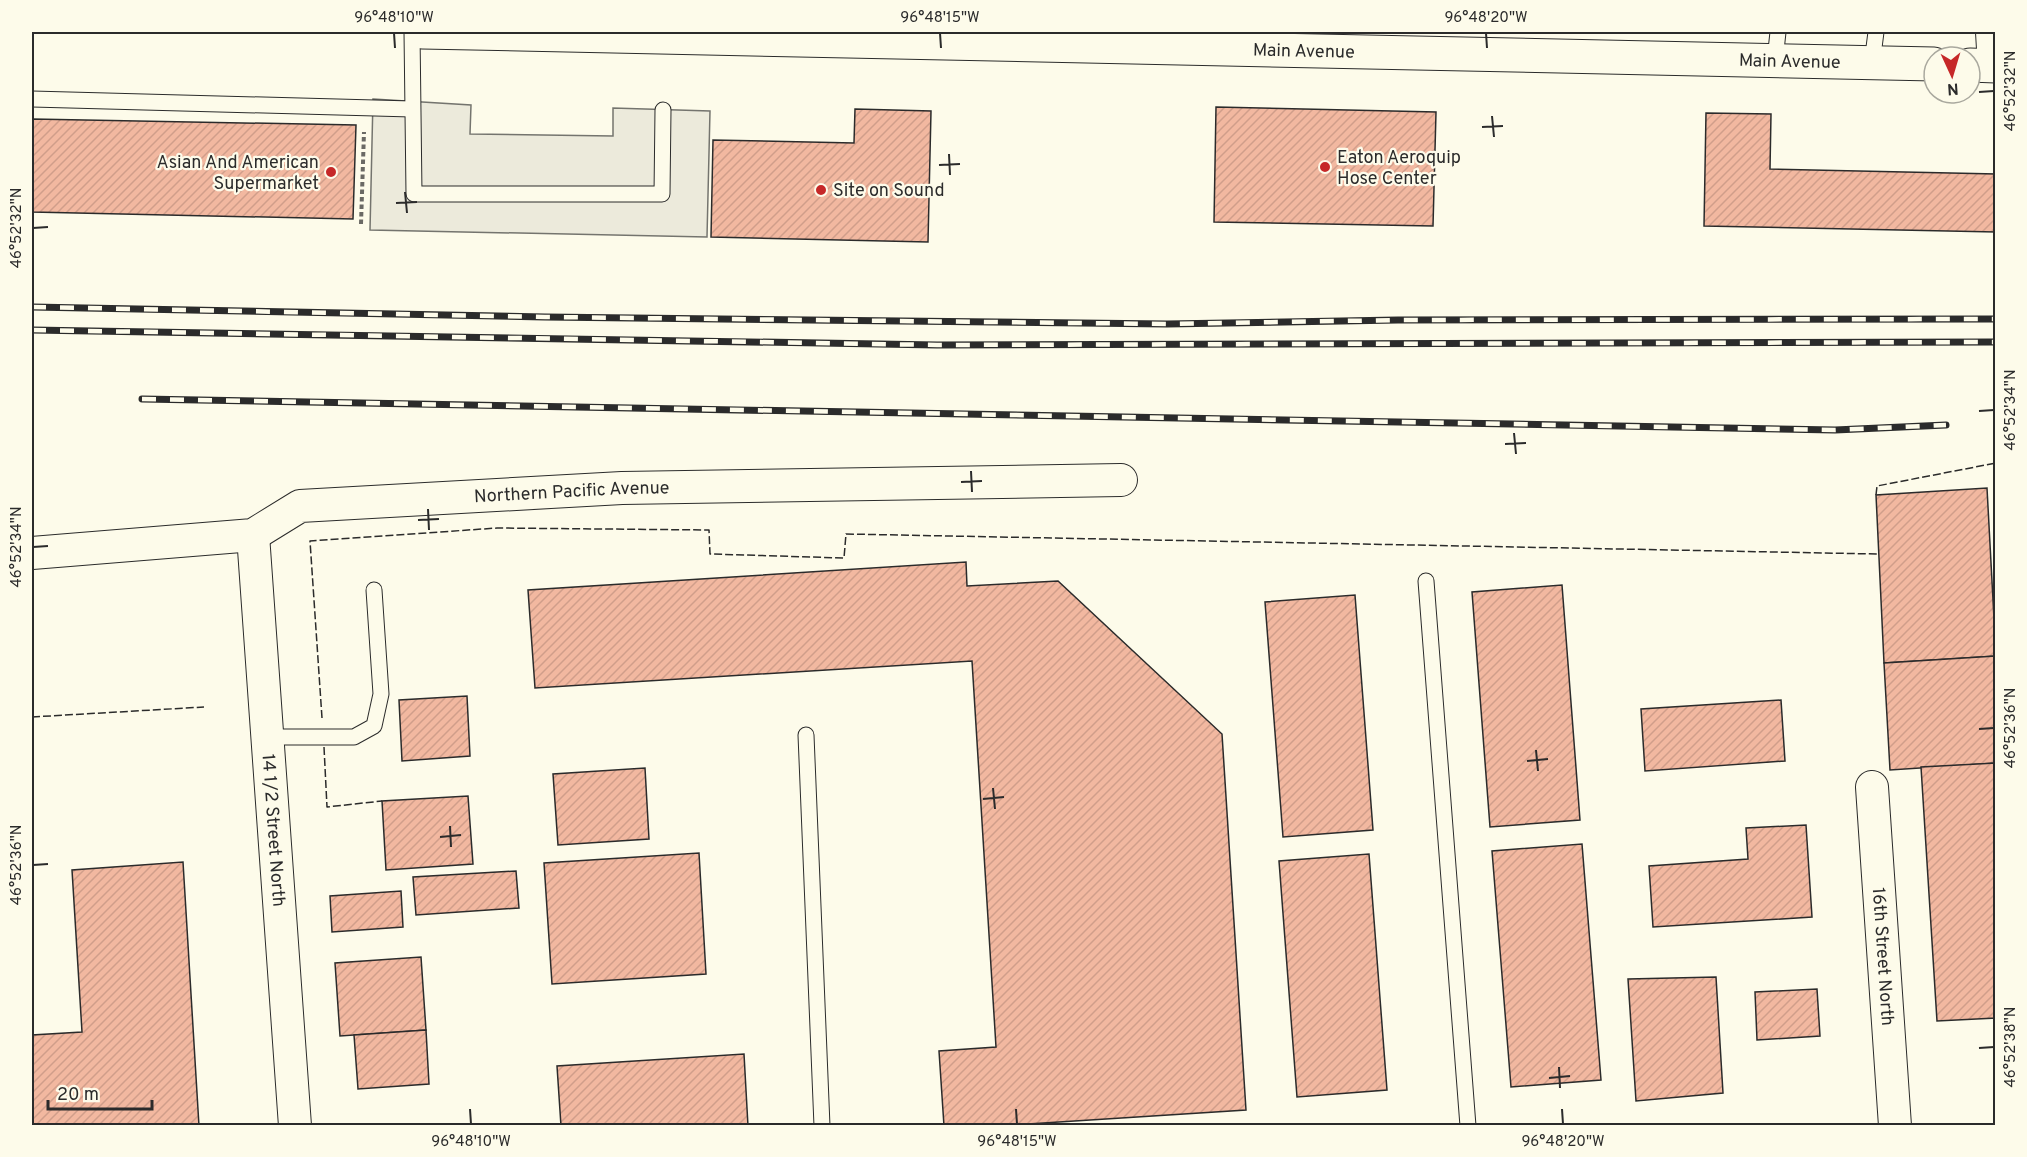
<svg xmlns="http://www.w3.org/2000/svg" width="2027" height="1157" viewBox="0 0 2027 1157" font-family="Overpass,sans-serif">
<style>
.parking{fill:#eceadb;stroke:#74746e;stroke-width:1.5}
.building{fill:url(#building-hatch);stroke:#2b2b2b;stroke-width:1.5}
.lines{fill:none;stroke-linecap:round;stroke-linejoin:round}
.lane-casing{stroke:#2b2b2b;stroke-width:17}
.street-casing{stroke:#2b2b2b;stroke-width:34}
.primary-casing{stroke:#2b2b2b;stroke-width:35}
.path{stroke:#6a6964;stroke-width:4;stroke-dasharray:4.5 3;stroke-linecap:butt}
.lane{stroke:#fdfbea;stroke-width:15}
.street{stroke:#fdfbea;stroke-width:32}
.primary{stroke:#fdfbea;stroke-width:33}
.rail-casing{stroke:#2b2b2b;stroke-width:7}
.rail{stroke:#fdfbea;stroke-width:4.5;stroke-dasharray:14;stroke-linecap:butt}
.fence{stroke:#2b2b2b;stroke-width:1.5;stroke-dasharray:8 3;stroke-linecap:butt}
.ticks{fill:none;stroke:#2b2b2b;stroke-width:2}
.poi-dot{fill:#c62828;stroke:#fdfbea;stroke-width:2}
.labels{text-anchor:middle;stroke-width:4.5;stroke-linejoin:round;paint-order:stroke}
.street-label{font-size:18px;fill:#2b2b2b;stroke:#fdfbea}
.poi-label{font-size:18px;fill:#2b2b2b;stroke:#fdfbea;text-anchor:start}
.neatline{fill:none;stroke:#2b2b2b;stroke-width:2}
.ticks-label{font-size:15px;text-anchor:middle;fill:#2b2b2b}
</style>
<defs>
<pattern id="building-hatch" width="6" height="6" patternUnits="userSpaceOnUse" patternTransform="scale(1.5)"><rect width="6" height="6" fill="#f2b8a0"/><path d="M-1 1l2-2M0 6l6-6M5 7l2-2" fill="none" stroke="#d09e8a"/></pattern>
</defs>
<rect width="100%" height="100%" fill="#fdfbea"/>
<!-- parking -->
<path class="parking" d="M373 99 471 105 470 134 613 136V108L710 111 707 237 370 230Z"/>
<!-- building -->
<g class="building">
<path d="M1216 107 1436 112 1433 226 1214 222Z"/>
<path d="M855 109 931 111 928 242 711 237 713 140 854 143Z"/>
<path d="M1706 113 1771 114 1770 169 1996 174V232L1704 226Z"/>
<path d="M32 119 356 125 353 219 32 212Z"/>
<path d="M1987 488 1996 656 1884 663 1876 495Z"/>
<path d="M966 562 967 586 1058 581 1222 734 1246 1110 995 1126H944L939 1051 996 1047 972 661 535 688 528 590Z"/>
<path d="M1562 585 1580 820 1490 827 1472 592Z"/>
<path d="M1355 595 1373 830 1283 837 1265 602Z"/>
<path d="M1996 656V763L1890 770 1884 663Z"/>
<path d="M467 696 470 756 402 761 399 700Z"/>
<path d="M1781 700 1785 761 1645 771 1641 709Z"/>
<path d="M1996 763V1018L1937 1021 1921 767Z"/>
<path d="M645 768 649 839 558 845 553 774Z"/>
<path d="M468 796 473 864 386 870 382 801Z"/>
<path d="M1806 825 1812 917 1653 927 1649 866 1748 859 1746 828Z"/>
<path d="M1582 844 1601 1080 1511 1087 1492 851Z"/>
<path d="M699 853 706 974 552 984 544 863Z"/>
<path d="M1369 854 1387 1090 1297 1097 1279 861Z"/>
<path d="M183 862 199 1126H32V1035L82 1032 72 870Z"/>
<path d="M516 871 519 908 416 915 413 877Z"/>
<path d="M401 891 403 927 332 932 330 896Z"/>
<path d="M421 957 426 1030 340 1036 335 963Z"/>
<path d="M1716 977 1723 1093 1636 1101 1628 979Z"/>
<path d="M1817 989 1820 1036 1757 1040 1755 992Z"/>
<path d="M426 1030 429 1084 358 1089 354 1035Z"/>
<path d="M744 1054 748 1126H561L557 1066Z"/>
</g>
<g class="lines">
<!-- lane casing -->
<g class="lane-casing">
<g id="lane">
<path d="M412 32 414 194H662L663 110"/>
<path d="M1775 60 1778 32"/>
<path d="M1872 63 1876 32"/>
<path d="M32 99 412 109"/>
<path d="M1426 581 1468 1126"/>
<path d="M806 735 822 1126"/>
<path d="M268 737H354L374 726 381 694 374 590"/>
</g>
</g>
<!-- street casing -->
<g class="street-casing">
<g id="street">
<path d="M1992 32 1994 66"/>
<path id="s1" d="M253 535 295 1126"/>
<path id="s2" d="M32 553 253 535 300 506 622 488 1121 480"/>
<path id="s3" d="M1872 787 1895 1126"/>
</g>
</g>
<!-- primary casing -->
<g class="primary-casing">
<g id="primary">
<path id="s4" d="M422 32 1934 64"/>
<path d="M1970 65 1996 66"/>
</g>
</g>
<!-- path -->
<path class="path" d="M361 224 364 132"/>
<!-- lane -->
<use href="#lane" class="lane"/>
<!-- street -->
<use href="#street" class="street"/>
<!-- primary -->
<use href="#primary" class="primary"/>
<!-- rail casing -->
<g class="rail-casing">
<g id="rail">
<path d="M32 307 545 317 1167 324 1398 320 1996 319"/>
<path d="M32 330 937 345 1996 342"/>
<path d="M142 399 1835 430 1946 425"/>
</g>
</g>
<!-- rail -->
<use href="#rail" class="rail"/>
<!-- fence -->
<g class="fence">
<path d="M1876 495 1877 486 1996 463"/>
<path d="M32 717 204 707"/>
<path d="M322 718 310 541 497 528 709 530 710 554 844 558 846 534 1877 554"/>
<path d="M324 747 327 807 382 801"/>
</g>
</g>
<!-- ticks -->
<path class="ticks" d="M394 33 395 48M940 33 941 48M1486 33 1487 48M1979 92 1994 91M1492 116 1494 137M1482 127 1503 126M949 154 950 175M939 165 960 164M405 192 407 213M396 203 417 202M33 228 48 227M1979 411 1994 410M1514 433 1516 454M1505 444 1526 443M971 471 972 492M961 482 982 481M428 509 429 530M418 520 439 519M33 547 48 546M1979 729 1994 728M1536 750 1538 771M1527 761 1548 759M993 788 995 809M983 799 1004 797M450 826 451 847M440 837 461 835M33 865 48 864M1979 1048 1994 1047M1559 1067 1560 1088M1549 1078 1570 1076M470 1109 471 1124M1016 1109 1017 1124M1562 1109 1563 1124"/>
<!-- markers -->
<g class="poi-dot">
<circle cx="1325" cy="167" r="6"/>
<circle cx="331" cy="172" r="6"/>
<circle cx="821" cy="190" r="6"/>
</g>
<g class="labels">
<!-- street labels -->
<g class="street-label">
<text dy="6" stroke="none"><textPath href="#s4" startOffset="882">Main Avenue</textPath></text>
<text dy="6" stroke="none"><textPath href="#s4" startOffset="1368">Main Avenue</textPath></text>
<text dy="6" stroke="none"><textPath href="#s2" startOffset="549">Northern Pacific Avenue</textPath></text>
<text dy="6" stroke="none"><textPath href="#s1" startOffset="296">14 1/2 Street North</textPath></text>
<text dy="6" stroke="none"><textPath href="#s3" startOffset="170">16th Street North</textPath></text>
</g>
<!-- poi labels -->
<g class="poi-label">
<text x="1337" y="163">Eaton Aeroquip<tspan x="1337" dy="21">Hose Center</tspan></text>
<text x="319" y="168" text-anchor="end">Asian And American<tspan x="319" dy="21">Supermarket</tspan></text>
<text x="833" y="196">Site on Sound</text>
</g>
</g>
<!-- border -->
<rect width="2027" height="1157" fill="none" stroke="#fdfbea" stroke-width="66"/>
<!-- north arrow -->
<g transform="translate(1952 75) rotate(176)"><circle r="28" fill="#fdfbea" stroke="#a9a89e" stroke-width="1.5"/>
<path d="M0-4.5L10 22L0 15L-10 22Z" fill="#c62828"/>
<text y="-9" font-size="16" font-weight="bold" text-anchor="middle" fill="#2b2b2b">N</text>
</g>
<!-- scale -->
<path d="M48 1100v9h104v-9" fill="none" stroke="#2b2b2b" stroke-width="3"/>
<text x="57" y="1100" font-size="18" fill="#2b2b2b" stroke="#fdfbea" stroke-width="4.5" paint-order="stroke">20 m</text>
<rect x="33" y="33" width="1961" height="1091" class="neatline"/>
<g class="ticks-label">
<text x="394" y="22">96°48'10"W</text>
<text x="940" y="22">96°48'15"W</text>
<text x="1486" y="22">96°48'20"W</text>
<text transform="translate(2010 91) rotate(-90)" y="5">46°52'32"N</text>
<text transform="translate(16 228) rotate(-90)" y="5">46°52'32"N</text>
<text transform="translate(2010 410) rotate(-90)" y="5">46°52'34"N</text>
<text transform="translate(16 547) rotate(-90)" y="5">46°52'34"N</text>
<text transform="translate(2010 728) rotate(-90)" y="5">46°52'36"N</text>
<text transform="translate(16 865) rotate(-90)" y="5">46°52'36"N</text>
<text transform="translate(2010 1047) rotate(-90)" y="5">46°52'38"N</text>
<text x="471" y="1146">96°48'10"W</text>
<text x="1017" y="1146">96°48'15"W</text>
<text x="1563" y="1146">96°48'20"W</text>
</g>
</svg>
